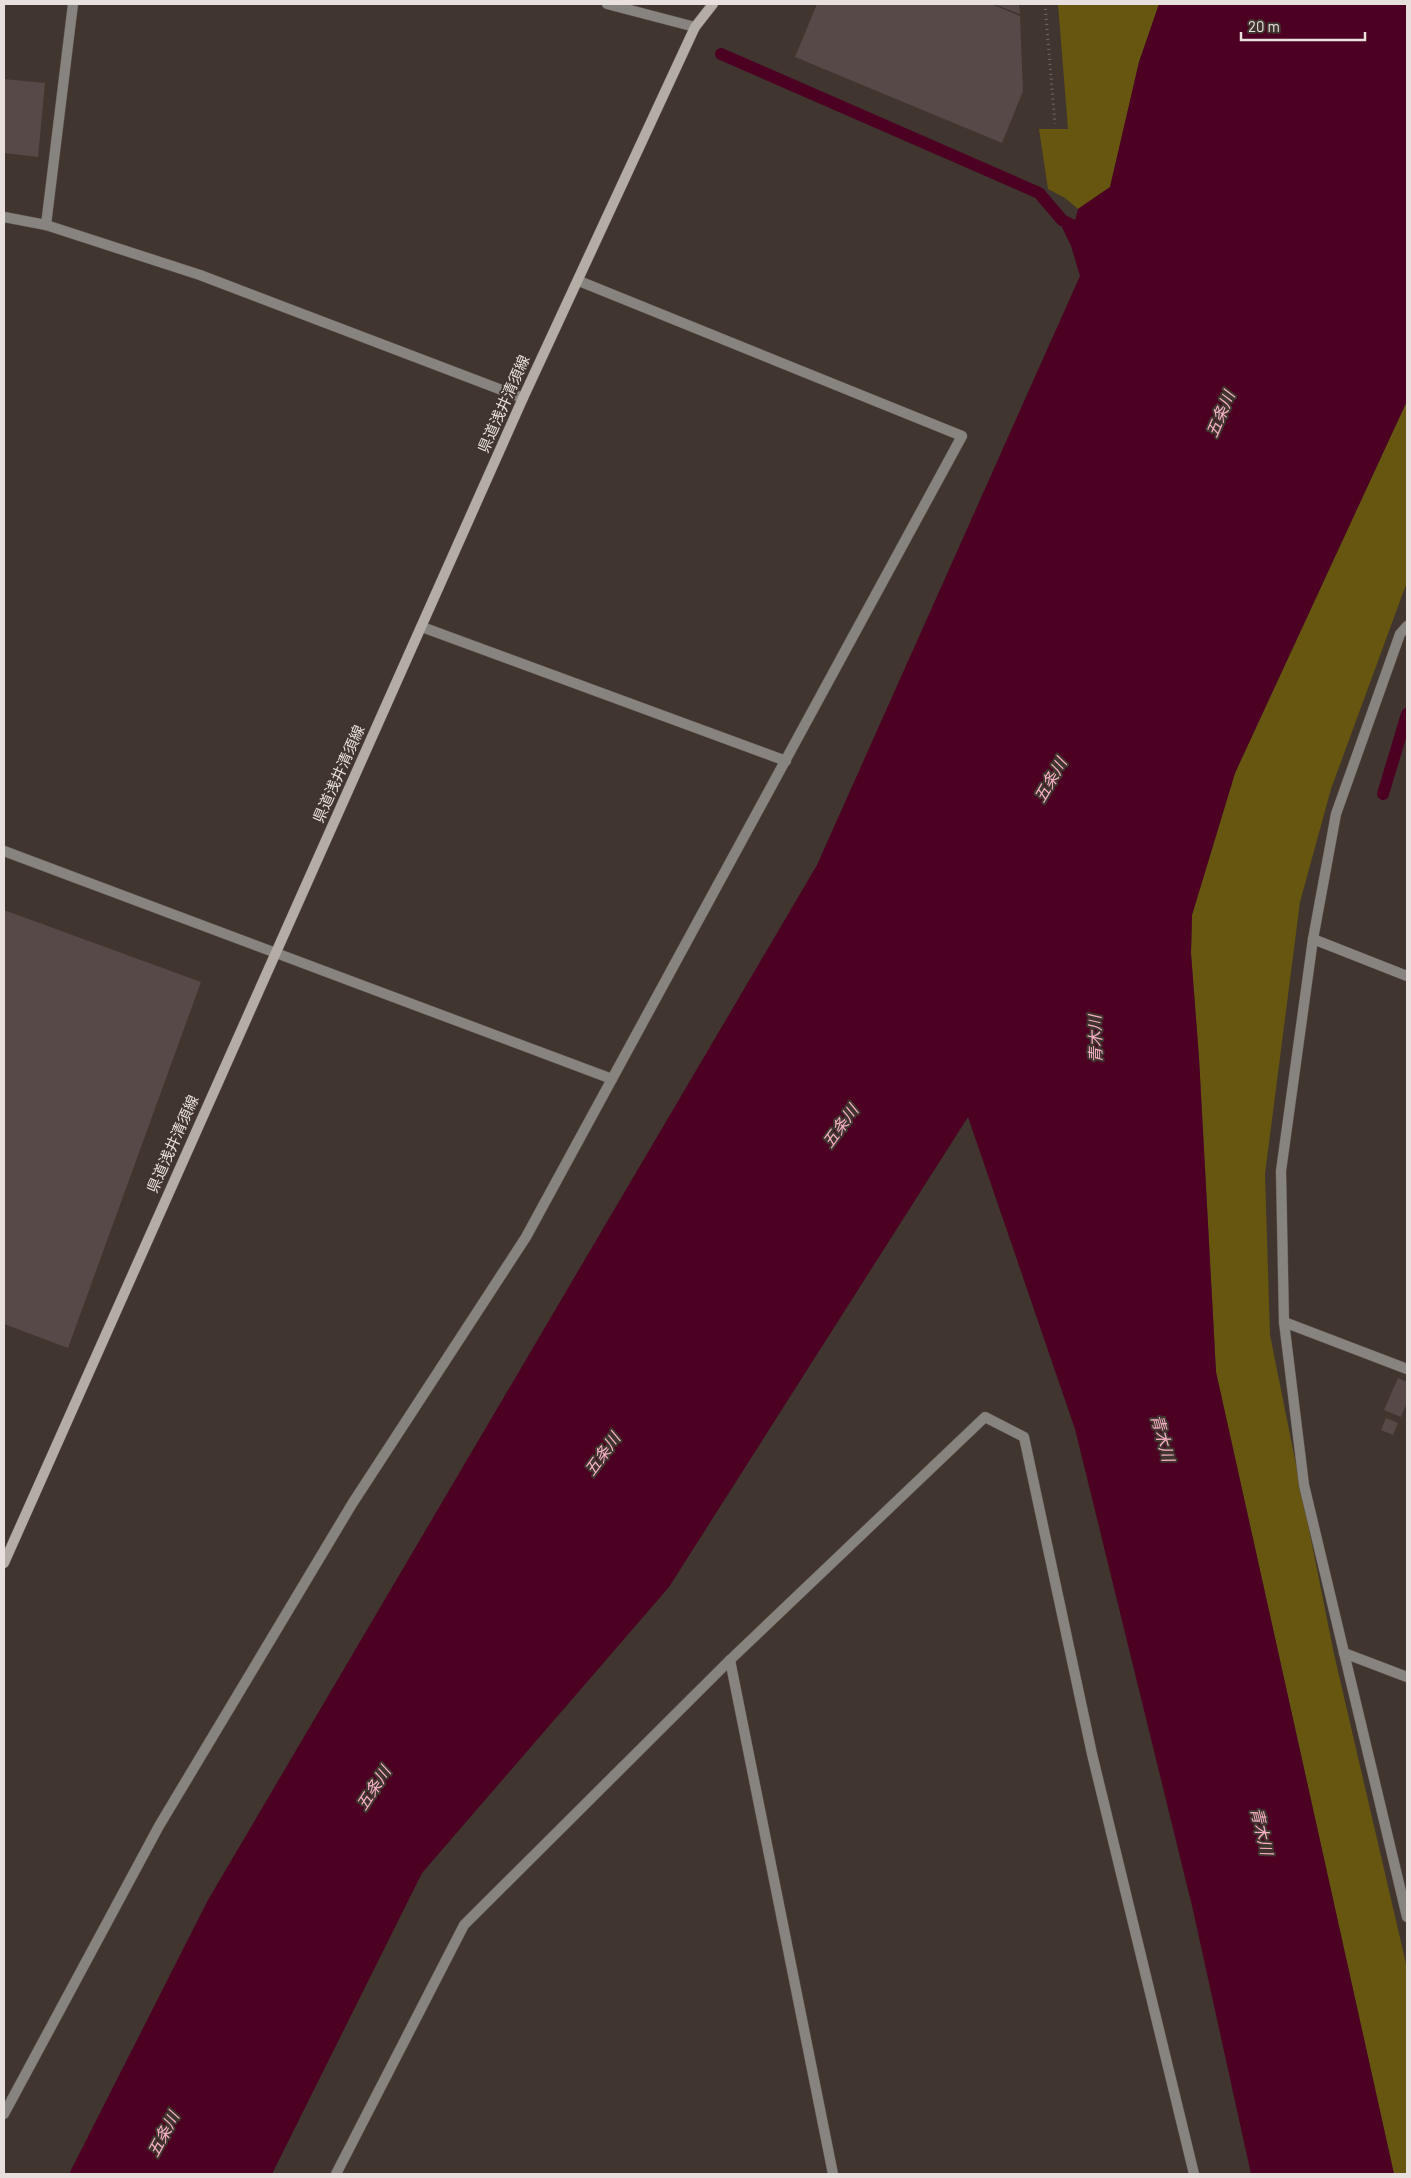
<svg xmlns="http://www.w3.org/2000/svg" width="1411" height="2178" viewBox="0 0 1411 2178" font-family="Barlow,'Noto Sans JP',sans-serif">
<style>
.green{fill:#67560f}
.water{fill:#4c0022}
.lines{fill:none;stroke-linecap:round;stroke-linejoin:round}
.stream{stroke:#4c0022;stroke-width:12}
.building{fill:#564947}
.minor-casing{stroke:#5e544e;stroke-width:11}
.secondary-casing{stroke:#5e544e;stroke-width:11}
.path{stroke:#746a65;stroke-width:3;stroke-dasharray:1 4;stroke-linecap:butt}
.minor{stroke:#87837e;stroke-width:10}
.secondary{stroke:#b3ada5;stroke-width:10}
.labels{text-anchor:middle;stroke-width:4;stroke-linejoin:round;paint-order:stroke}
.street-label{font-size:15px;fill:#e7e0dc;stroke:#40352f}
.water-label{font-size:16px;font-style:italic;fill:#f8b1c4;stroke:#40352f}
</style>
<rect width="100%" height="100%" fill="#40352f"/>
<!-- green -->
<g class="green">
<path d="M1058 4H1159L1139 62 1110 187 1078 209 1065 198 1048 189 1039 129H1068Z"/>
<path d="M1407 401V582L1331 789 1300 902 1265 1174 1270 1335 1334 1654 1407 1968V2174H1394L1216 1372 1199 1058 1191 953 1192 915 1235 773Z"/>
</g>
<!-- water -->
<path class="water" d="M1159 4H1407V401L1235 773 1192 915 1191 953 1199 1058 1216 1372 1394 2174H1251L1193 1910 1075 1429 968 1117 669 1587 422 1873 272 2174H69L208 1900 817 865 1080 276 1071 246 1060 223 1064 218 1075 221 1078 209 1110 187 1139 62Z"/>
<g class="lines">
<!-- stream -->
<g class="stream">
<path d="M721 54 1039 193 1062 220 1076 227"/>
<path d="M1383 794 1407 714"/>
</g>
</g>
<!-- building -->
<g class="building">
<path d="M817 4H991L1020 16 1023 91 1002 143 795 57Z"/>
<path d="M994 4H1019L1020 14Z"/>
<path d="M4 79 45 83 38 157 4 153Z"/>
<path d="M4 910 201 982 68 1348 4 1324Z"/>
<path d="M1398 1378 1407 1382V1402L1401 1417 1384 1410Z"/>
<path d="M1386 1418 1398 1423 1393 1435 1381 1430Z"/>
</g>
<g class="lines">
<!-- minor casing -->
<g class="minor-casing">
<g id="minor">
<path d="M607 4 695 27"/>
<path d="M4 217 46 225 200 275 523 398"/>
<path d="M46 225 73 4"/>
<path d="M1407 626 1400 634 1336 814 1313 939 1281 1171 1284 1322 1304 1485 1407 1917"/>
<path d="M422 627 786 761"/>
<path d="M4 851 612 1079"/>
<path d="M1313 939 1407 976"/>
<path d="M1284 1322 1407 1369"/>
<path d="M1344 1653 1407 1677"/>
<path d="M730 1660 833 2174"/>
<path d="M4 2114 159 1826 352 1504 526 1237 962 436 579 281"/>
<path d="M336 2174 464 1925 730 1660 985 1417 1024 1437 1092 1754 1194 2174"/>
</g>
</g>
<!-- secondary casing -->
<g class="secondary-casing">
<path id="secondary" d="M4 1563 523 398 695 27 713 4"/>
</g>
<!-- path -->
<path class="path" d="M1045 4 1055 124"/>
<!-- minor -->
<use href="#minor" class="minor"/>
<!-- secondary -->
<use href="#secondary" class="secondary"/>
</g>
<g class="labels">
<!-- street labels -->
<g class="street-label">
<text transform="translate(504 404) rotate(-66)" y="5">県道浅井清須線</text>
<text transform="translate(339 774) rotate(-66)" y="5">県道浅井清須線</text>
<text transform="translate(173 1144) rotate(-66)" y="5">県道浅井清須線</text>
</g>
<!-- water labels -->
<g class="water-label">
<text transform="translate(1220 414) rotate(-67)" y="6">五条川</text>
<text transform="translate(1050 780) rotate(-60)" y="6">五条川</text>
<text transform="translate(1095 1039) rotate(-91)" y="6">青木川</text>
<text transform="translate(840 1126) rotate(-54)" y="6">五条川</text>
<text transform="translate(1163 1438) rotate(75)" y="6">青木川</text>
<text transform="translate(602 1454) rotate(-54)" y="6">五条川</text>
<text transform="translate(373 1788) rotate(-57)" y="6">五条川</text>
<text transform="translate(1262 1831) rotate(77)" y="6">青木川</text>
<text transform="translate(163 2134) rotate(-62)" y="6">五条川</text>
</g>
</g>
<!-- border -->
<rect width="1411" height="2178" fill="none" stroke="#e7e0dc" stroke-width="10"/>
<!-- scale -->
<path d="M1241 32v8h124v-8" fill="none" stroke="#e7e0dc" stroke-width="2.5"/>
<text x="1248" y="32" font-size="15" fill="#e7e0dc" stroke="#40352f" stroke-width="4" paint-order="stroke">20 m</text>
</svg>
